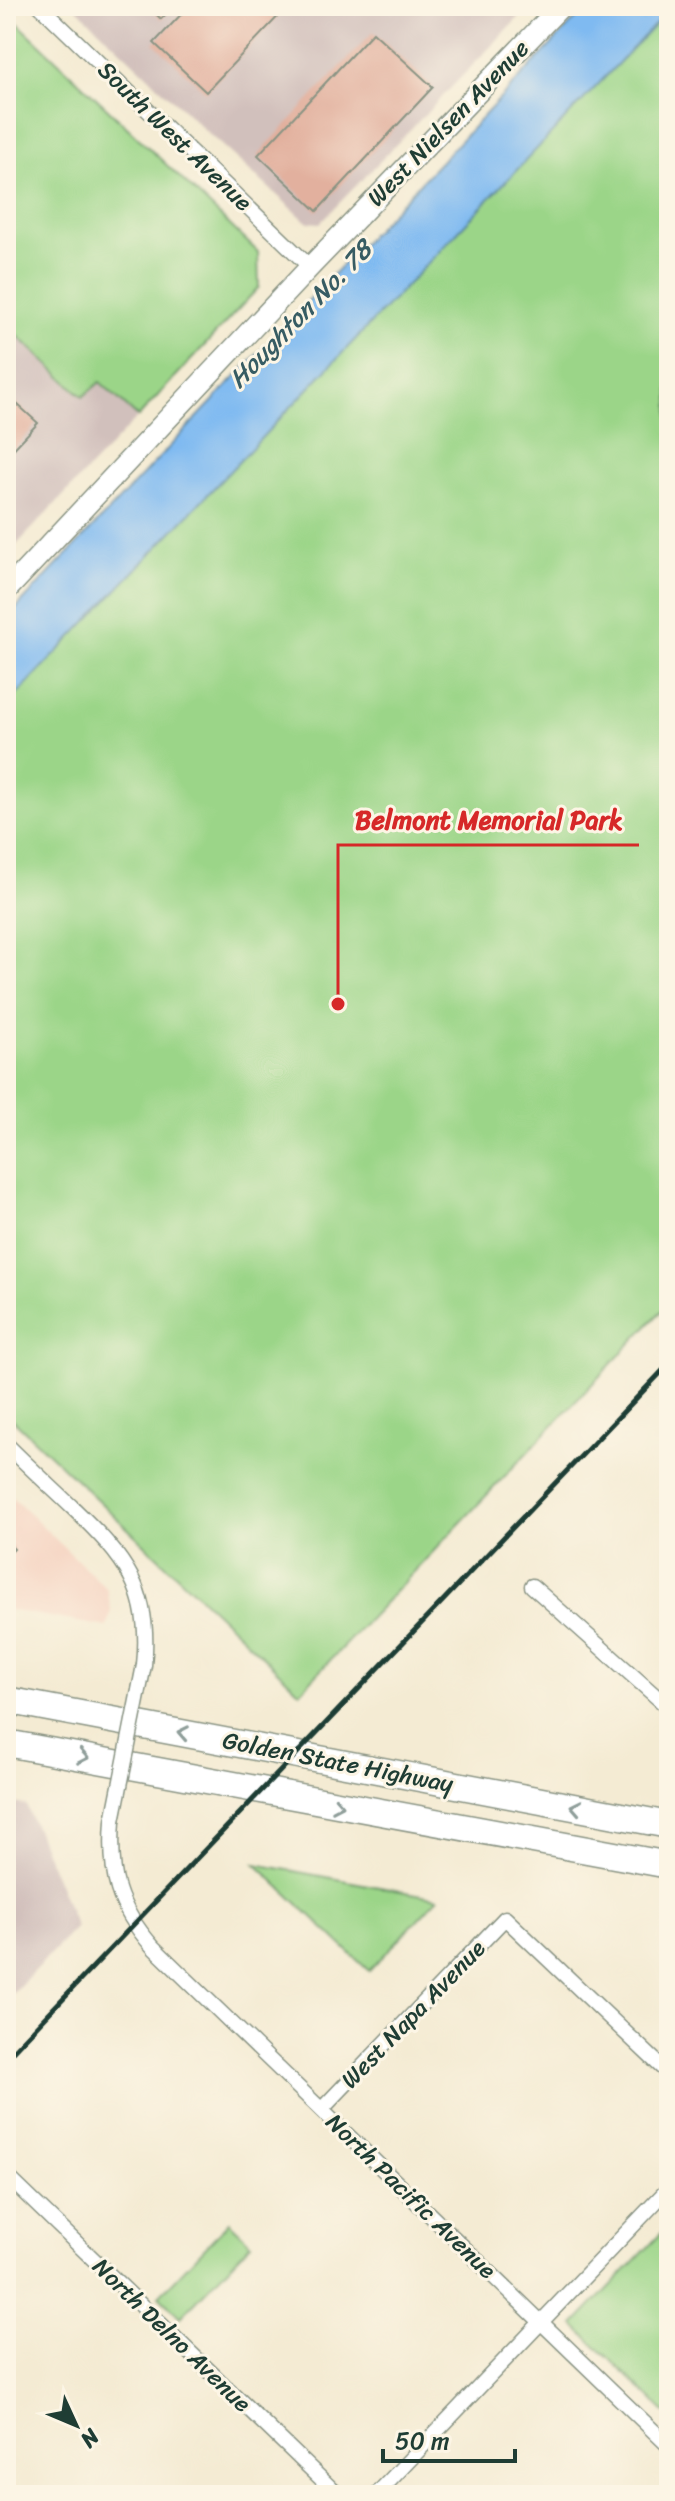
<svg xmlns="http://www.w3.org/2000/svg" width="675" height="2501" viewBox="0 0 675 2501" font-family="Sriracha,sans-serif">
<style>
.built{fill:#f5d3c1}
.industrial{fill:#d1c0bc}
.green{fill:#9bd588;stroke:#5d895e;stroke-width:2}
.water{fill:#7fbaf1;stroke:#4f7c92;stroke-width:2}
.building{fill:#e2b09e}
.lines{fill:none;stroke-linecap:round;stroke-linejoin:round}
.street-casing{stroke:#8a9484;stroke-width:17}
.secondary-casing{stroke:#8a9484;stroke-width:23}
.highway-casing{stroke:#8a9484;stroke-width:29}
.street{stroke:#fff;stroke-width:14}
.secondary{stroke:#fff;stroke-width:20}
.highway{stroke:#fff;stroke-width:26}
.rail{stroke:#1f3d34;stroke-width:5}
.street-bridge-casing{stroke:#8a9484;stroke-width:17;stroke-linecap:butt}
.street-bridge{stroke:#fff;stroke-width:14}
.oneway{stroke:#8f9e9a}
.labels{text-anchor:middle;stroke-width:6;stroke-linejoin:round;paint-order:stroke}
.street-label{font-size:24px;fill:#1f3d34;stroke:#fcf5e5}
.water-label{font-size:26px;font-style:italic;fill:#375c63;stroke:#fcf5e5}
.leader{fill:none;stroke:#d62828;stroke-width:3}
.callout-dot{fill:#d62828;stroke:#fcf5e5;stroke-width:3}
.callout-label{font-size:26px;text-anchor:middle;font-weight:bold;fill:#d62828;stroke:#fcf5e5;stroke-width:6;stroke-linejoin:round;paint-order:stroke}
</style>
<rect width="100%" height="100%" fill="#fcf5e5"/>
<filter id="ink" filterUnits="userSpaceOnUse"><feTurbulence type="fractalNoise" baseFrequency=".0125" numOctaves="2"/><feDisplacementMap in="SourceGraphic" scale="16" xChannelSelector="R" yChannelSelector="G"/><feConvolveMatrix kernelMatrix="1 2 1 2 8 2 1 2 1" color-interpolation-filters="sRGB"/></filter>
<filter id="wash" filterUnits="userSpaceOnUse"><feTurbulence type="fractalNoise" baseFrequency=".006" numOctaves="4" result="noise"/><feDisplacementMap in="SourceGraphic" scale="32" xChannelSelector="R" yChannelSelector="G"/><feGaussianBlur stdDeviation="1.8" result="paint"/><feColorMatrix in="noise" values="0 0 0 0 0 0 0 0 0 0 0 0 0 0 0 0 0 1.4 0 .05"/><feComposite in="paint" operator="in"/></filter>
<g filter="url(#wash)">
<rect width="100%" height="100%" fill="#f4ebd3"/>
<!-- built -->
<path class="built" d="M6 1491 107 1589 111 1610 107 1627 6 1609Z"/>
<!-- industrial -->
<g class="industrial">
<path d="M74 6H530L320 223 307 222 210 135Z"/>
<path d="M6 325 83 397 99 382 138 417 6 556Z"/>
<path d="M6 1802 26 1805 76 1927 6 2000Z"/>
</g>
<!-- green -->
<g class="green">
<path d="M669 10V1303L300 1692 6 1413V706Z"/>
<path d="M6 12 258 252 259 287 138 417 100 382 83 397 6 325Z"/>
<path d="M256 1864 438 1898 369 1971Z"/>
<path d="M229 2222 251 2243 181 2317 159 2296Z"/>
<path d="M669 2225V2416L574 2325Z"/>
</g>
<!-- water -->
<path class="water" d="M588 6H669V10L6 706V619Z"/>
<g id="blocks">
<!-- building -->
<g class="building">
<path d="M148 6H174L161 19Z"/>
<path d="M189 6H288L206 92 154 43Z"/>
<path d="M373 32 433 87 317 211 258 155Z"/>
<path d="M6 394 38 423 6 457Z"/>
<path d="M6 1541 14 1549 6 1557Z"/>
</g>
</g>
</g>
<g filter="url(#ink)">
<use href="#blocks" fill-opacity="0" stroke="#8a9484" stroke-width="2"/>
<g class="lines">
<!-- street casing -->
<g class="street-casing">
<g id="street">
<path d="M40 6 310 267"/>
<path d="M6 1444C28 1466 51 1487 74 1509 125 1558 152 1590 144 1665"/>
<path d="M532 1586 669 1708"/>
<path d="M113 1821C109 1875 117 1906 153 1947L669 2446"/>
<path d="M322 2109 505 1918 669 2074"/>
<path d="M6 2175 338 2495"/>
<path d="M376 2495 669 2188"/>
</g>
</g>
<!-- secondary casing -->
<g class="secondary-casing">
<path id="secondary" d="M6 591 310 267 561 6"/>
</g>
<!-- highway casing -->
<g class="highway-casing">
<g id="highway">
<path d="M6 1700 669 1825"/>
<path d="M6 1743 669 1865"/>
</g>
</g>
<!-- street -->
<use href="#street" class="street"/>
<!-- secondary -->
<use href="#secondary" class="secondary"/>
<!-- highway -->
<use href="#highway" class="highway"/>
<!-- rail -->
<path class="rail" d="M6 2058 669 1364"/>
<!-- street-bridge casing -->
<g class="street-bridge-casing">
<path id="street-bridge" d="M113 1821 144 1665"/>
</g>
<!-- street-bridge -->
<use href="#street-bridge" class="street-bridge"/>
</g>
<!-- one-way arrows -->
<defs><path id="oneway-chevron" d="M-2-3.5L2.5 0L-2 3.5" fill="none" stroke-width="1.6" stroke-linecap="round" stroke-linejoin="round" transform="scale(2)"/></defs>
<g class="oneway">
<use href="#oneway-chevron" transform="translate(183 1733) rotate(-169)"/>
<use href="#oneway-chevron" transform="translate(83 1757) rotate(11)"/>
<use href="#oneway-chevron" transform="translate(338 1805) rotate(10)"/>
<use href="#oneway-chevron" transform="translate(576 1807) rotate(-169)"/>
</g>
</g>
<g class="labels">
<!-- street labels -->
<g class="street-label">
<text transform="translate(448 123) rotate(-46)" y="8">West Nielsen Avenue</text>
<text transform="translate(175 136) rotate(44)" y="8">South West Avenue</text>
<text transform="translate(338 1762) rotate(11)" y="8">Golden State Highway</text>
<text transform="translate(413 2014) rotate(-46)" y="8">West Napa Avenue</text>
<text transform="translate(411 2196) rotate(44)" y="8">North Pacific Avenue</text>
<text transform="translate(172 2335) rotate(44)" y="8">North Delno Avenue</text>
</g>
<!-- water labels -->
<g class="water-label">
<text transform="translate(300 314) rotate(-46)" y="9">Houghton No. 78</text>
</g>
</g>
<!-- callouts -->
<path class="leader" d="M338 1004L338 845H639"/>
<circle class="callout-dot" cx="338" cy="1004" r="8"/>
<g class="callout-label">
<text x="489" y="829">Belmont Memorial Park</text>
</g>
<!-- margin -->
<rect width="675" height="2501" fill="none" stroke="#fcf5e5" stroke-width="32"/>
<!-- north arrow -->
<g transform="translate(76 2425) rotate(134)" stroke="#fcf5e5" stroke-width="6" paint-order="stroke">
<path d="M0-6L14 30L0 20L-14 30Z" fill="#1f3d34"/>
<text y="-12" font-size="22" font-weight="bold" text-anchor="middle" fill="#1f3d34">N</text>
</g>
<!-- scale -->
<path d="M383 2449v12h132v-12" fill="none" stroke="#1f3d34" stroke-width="4"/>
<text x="395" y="2449" font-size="24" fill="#1f3d34" stroke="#fcf5e5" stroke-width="6" paint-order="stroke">50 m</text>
</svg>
